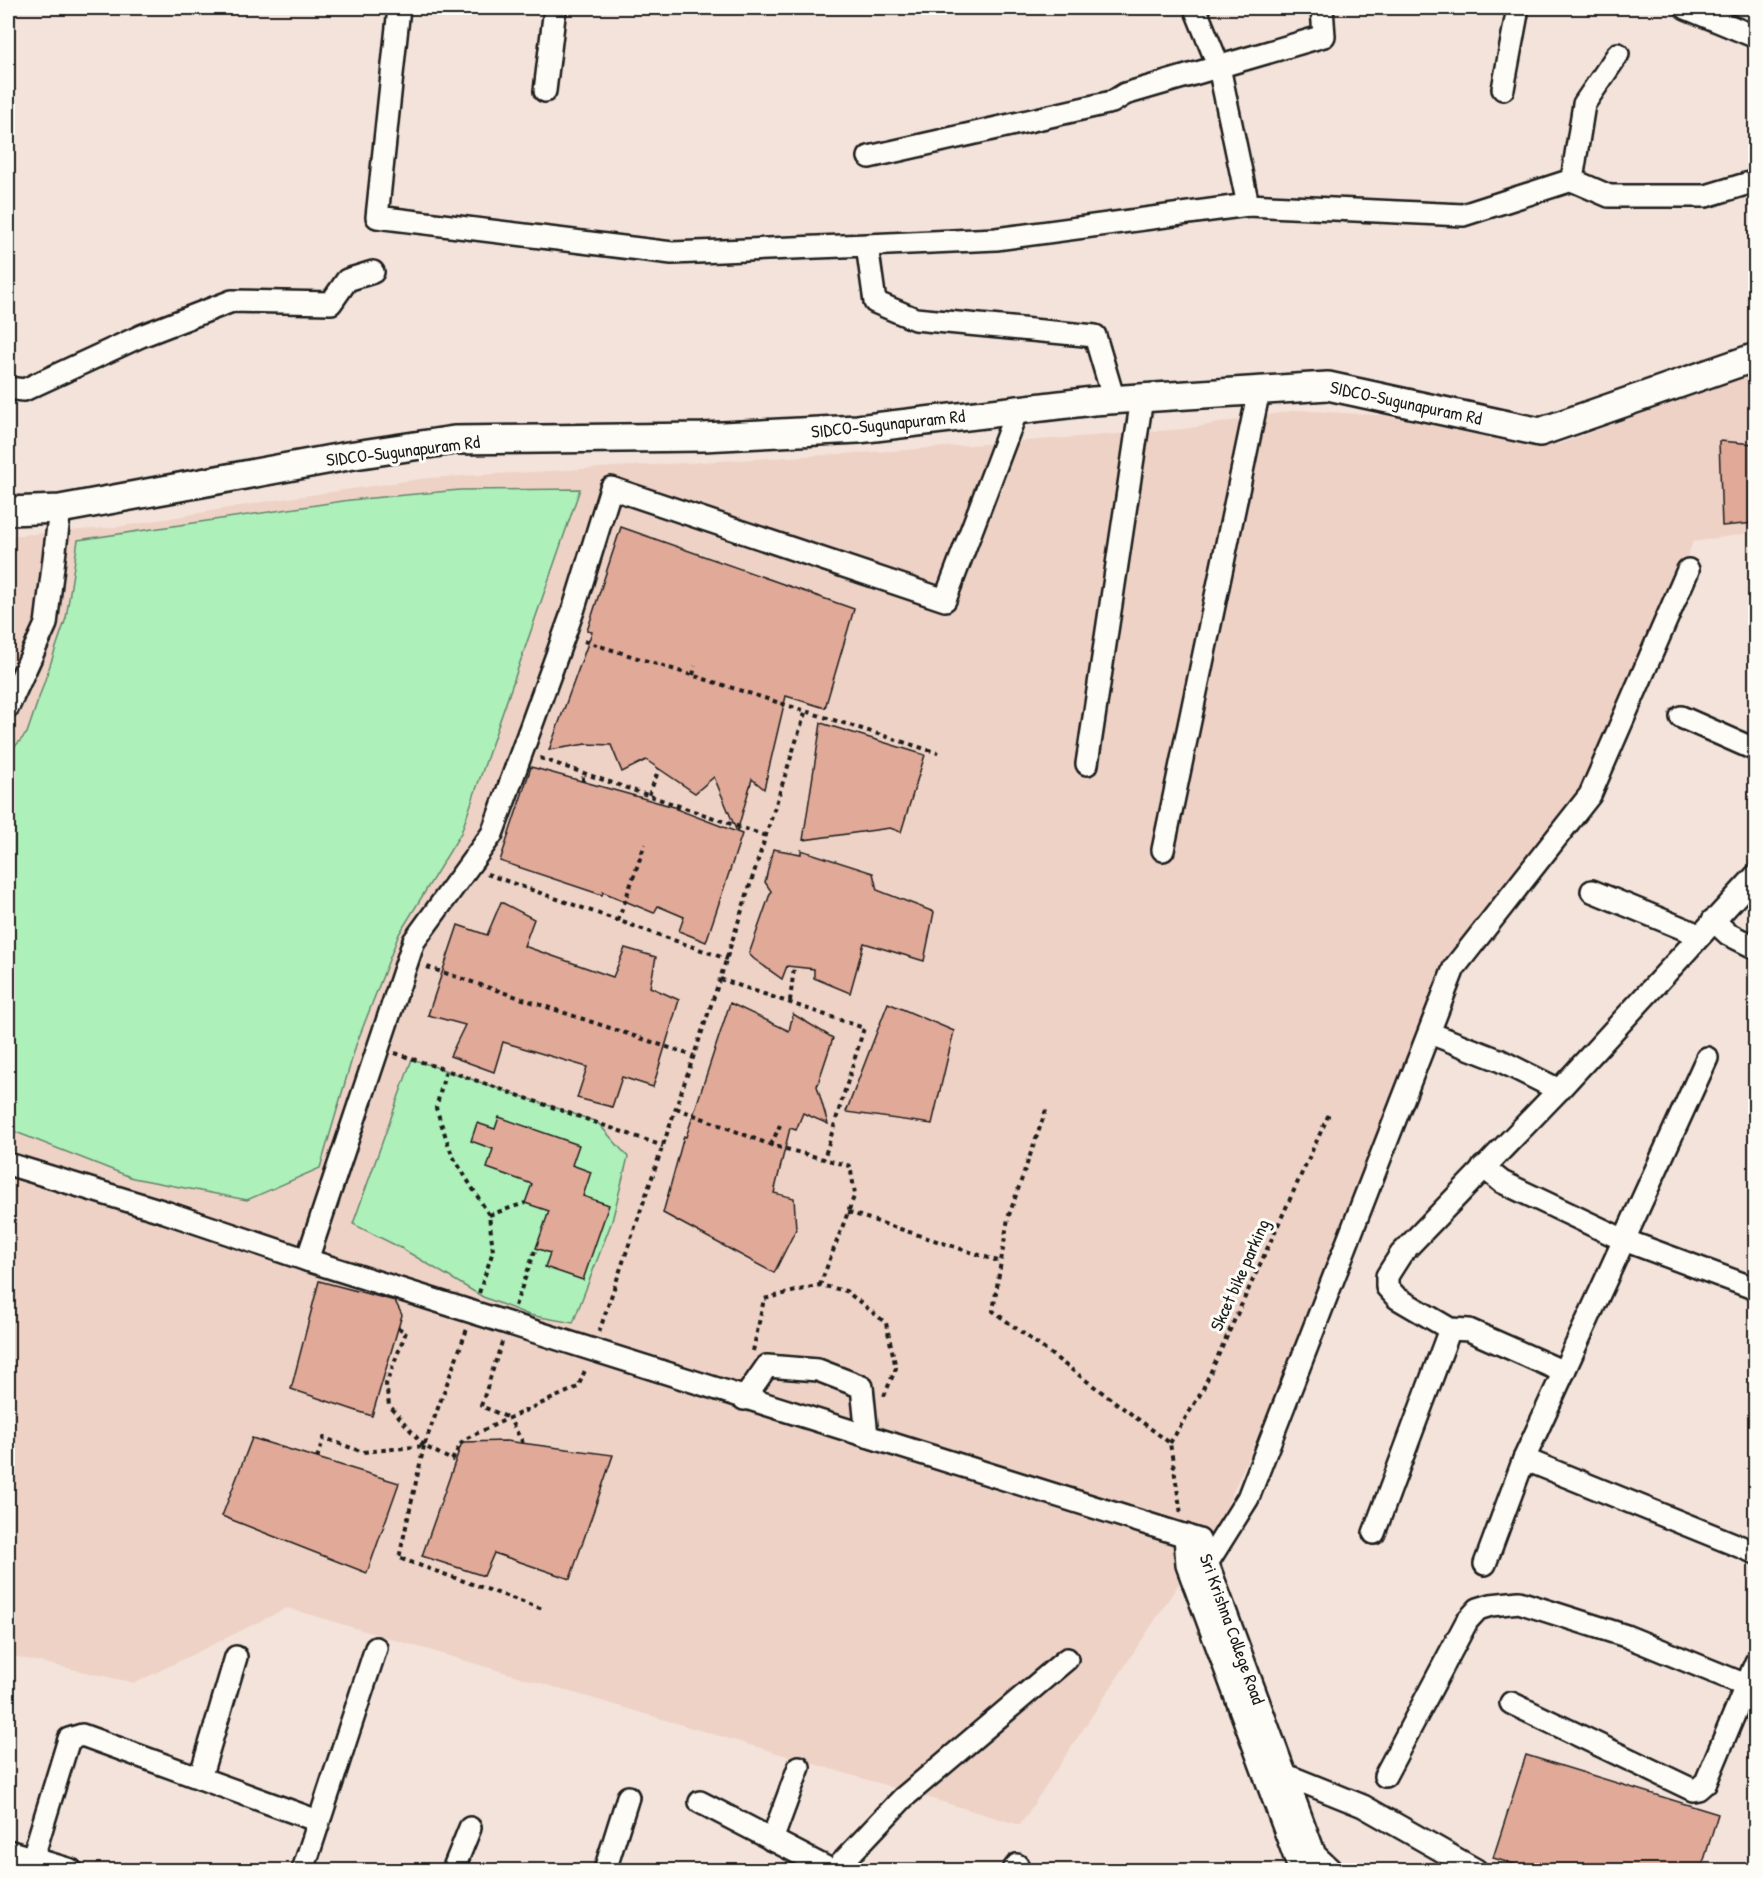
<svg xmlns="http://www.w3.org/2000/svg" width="1763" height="1878" viewBox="0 0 1763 1878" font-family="'Patrick Hand',sans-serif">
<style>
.built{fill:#eed2c6}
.green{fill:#adf0ba;stroke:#64866b;stroke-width:1.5}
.building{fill:#e0a998;stroke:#1c1c1c;stroke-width:1.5}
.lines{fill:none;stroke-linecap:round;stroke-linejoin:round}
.minor-casing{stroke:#1c1c1c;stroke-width:26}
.tertiary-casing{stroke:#1c1c1c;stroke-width:32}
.path{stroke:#1c1c1c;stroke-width:4;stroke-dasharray:4.5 4.5;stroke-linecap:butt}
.minor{stroke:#fdfcf7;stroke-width:21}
.tertiary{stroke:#fdfcf7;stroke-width:27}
.labels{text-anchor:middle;stroke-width:6;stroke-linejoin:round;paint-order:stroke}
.street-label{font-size:18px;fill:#1c1c1c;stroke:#fdfcf7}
</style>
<rect width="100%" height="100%" fill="#f4e3da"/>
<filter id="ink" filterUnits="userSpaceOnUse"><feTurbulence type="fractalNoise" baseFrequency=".0167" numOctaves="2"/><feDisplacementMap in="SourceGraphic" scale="12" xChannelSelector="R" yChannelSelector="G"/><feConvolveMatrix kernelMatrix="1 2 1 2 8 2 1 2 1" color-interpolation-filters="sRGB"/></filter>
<g filter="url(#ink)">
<!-- built -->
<path class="built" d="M1755 372V532L1693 542 1597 780 1448 966 1358 1211 1219 1523 1020 1825 287 1608 135 1683 8 1655V536L118 527 269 501 427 478 891 451 1184 429 1297 410 1407 417 1485 436 1559 444Z"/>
<!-- green -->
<g class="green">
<path d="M580 489 461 833 399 934 356 1045 320 1168 247 1200 133 1178 8 1129V754L27 733 66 618 78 540 350 500 460 490Z"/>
<path d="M412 1059 597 1122 628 1157 612 1221 573 1323 529 1315 483 1297 401 1248 353 1224Z"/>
</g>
<!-- building -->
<g class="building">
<path d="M1719 441 1755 444V523L1722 526Z"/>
<path d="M621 527 854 609 825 708 786 696 764 789 752 779 737 832 714 777 695 793 646 760 622 772 611 745 586 744 549 750 592 632 587 631Z"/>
<path d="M821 723 925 755 901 832 890 828 803 840Z"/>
<path d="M531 767 678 808 676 809 742 834 706 942 679 931 684 917 658 906 654 913 603 892 602 895 500 861Z"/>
<path d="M773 849 801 854V850L873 873 877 890 934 912 924 961 864 943 850 993 814 978V969L787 966 782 979 754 959 749 954 771 891 765 882Z"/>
<path d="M501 902 534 919 524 946 613 977 625 948 656 957 650 987 679 1000 653 1087 622 1077 612 1107 577 1098 587 1067 503 1042 494 1072 450 1056 465 1025 428 1015 458 925 487 935Z"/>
<path d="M730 1003 789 1031 793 1014 833 1038 817 1086 828 1124 803 1113 796 1130 790 1128 774 1193 794 1198 796 1229 774 1273 663 1213 684 1136 686 1137Z"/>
<path d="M888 1003 954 1031 932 1124 846 1112Z"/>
<path d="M499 1117 579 1145 572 1165 591 1172 583 1196 609 1205 583 1280 545 1267 550 1253 536 1248 549 1211 525 1203 532 1184 487 1168 493 1149 471 1141 477 1123 495 1129Z"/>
<path d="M319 1281 395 1301 402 1315 372 1416 291 1389Z"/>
<path d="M252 1438 399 1483 367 1573 222 1516Z"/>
<path d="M506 1441 613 1455 570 1579 494 1553 484 1576 422 1556 462 1442Z"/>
<path d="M1526 1755 1718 1814 1701 1870H1534L1493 1858Z"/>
</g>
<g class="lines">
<!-- minor casing -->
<g class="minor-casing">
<g id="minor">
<path d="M399 8 377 217 672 253 867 245 875 302 915 319 1095 336 1114 400"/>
<path d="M1195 8 1219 67 1248 205"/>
<path d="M1686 8 1756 37"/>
<path d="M1618 54 1584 104 1572 180 1609 196H1706L1756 181"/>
<path d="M1503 89 1518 8"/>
<path d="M545 91 555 8"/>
<path d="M869 157 1112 102 1125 94 1324 36 1322 8"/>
<path d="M867 245 996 239 1248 205 1463 215 1572 180"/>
<path d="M8 388 24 390 141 336 232 301 331 303 347 280 373 272"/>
<path d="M8 707 46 624 60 509"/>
<path d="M1681 717 1756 750"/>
<path d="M1087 764 1142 398"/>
<path d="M1163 850 1259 390"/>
<path d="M1592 891 1699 935"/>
<path d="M1713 920 1728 934 1756 948"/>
<path d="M1440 1037 1499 1060 1559 1090"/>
<path d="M1707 1058 1524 1459 1756 1553"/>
<path d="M8 1164 165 1212 307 1260 414 941 492 834 574 608 611 488 945 600 1017 410"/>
<path d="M1483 1167 1502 1182 1624 1240 1756 1289"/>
<path d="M307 1260 867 1436 862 1387 818 1370 767 1366 744 1399"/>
<path d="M1564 1372 1469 1330 1450 1329 1397 1298 1387 1287V1276L1401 1254 1559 1090 1756 875"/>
<path d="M867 1436 1199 1540 1315 1855 1331 1870"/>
<path d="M1374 1533 1450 1329"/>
<path d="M1185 1535 1187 1565 1297 1863 1304 1870"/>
<path d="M1485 1564 1524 1459"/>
<path d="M1194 1584 1248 1498 1454 968 1590 795 1688 570"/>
<path d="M1511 1703 1693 1790 1698 1789 1706 1782 1756 1662"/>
<path d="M1286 1775 1363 1806 1476 1870"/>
<path d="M1385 1776 1467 1621 1478 1609 1491 1605 1519 1602 1626 1636 1746 1685"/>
<path d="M200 1778 236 1657"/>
<path d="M700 1802 831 1870"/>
<path d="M772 1840 799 1767"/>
<path d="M8 1851 71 1870"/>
<path d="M29 1870 69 1739 82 1735 318 1821"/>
<path d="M303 1870 376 1648"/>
<path d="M453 1870 470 1828"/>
<path d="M605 1870 628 1797"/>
<path d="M835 1870 903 1798 1067 1659"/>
<path d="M1013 1870 1017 1865"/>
</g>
</g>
<!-- tertiary casing -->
<g class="tertiary-casing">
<path id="tertiary" d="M8 511 60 509 348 456 454 440 703 437 858 429 1093 401 1328 386 1540 432 1756 357"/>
</g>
<!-- path -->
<g class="path">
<path d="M584 641 938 753"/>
<path d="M693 675 695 666"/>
<path d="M540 758 766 836"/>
<path d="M583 781V773"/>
<path d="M649 795 659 769"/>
<path d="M487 874 727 959"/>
<path d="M618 921 645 844"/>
<path d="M427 967 694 1056"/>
<path d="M720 979 864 1028 824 1159"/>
<path d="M790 1001 794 967"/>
<path d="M395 1053 446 1070"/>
<path d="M676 1108 771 1145 850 1166 855 1194 820 1285"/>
<path d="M1046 1110 1008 1218 993 1311 1170 1443 1181 1514"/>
<path d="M771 1145 780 1125"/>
<path d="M848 1212 1001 1262"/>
<path d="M489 1215 525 1203"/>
<path d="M479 1293 493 1251 489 1215 452 1155 436 1108 446 1070 663 1146"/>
<path d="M515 1306 536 1248"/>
<path d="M398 1328 406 1332 386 1384 389 1405 424 1446 452 1460 463 1440 509 1418"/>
<path d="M599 1332 720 979 806 710"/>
<path d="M502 1342 481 1406 509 1418"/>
<path d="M753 1351 764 1299 820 1285 846 1291 886 1323 896 1368 884 1396"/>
<path d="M523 1443 509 1418 578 1387 586 1368"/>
<path d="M1170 1443 1201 1393 1329 1114"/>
<path d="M424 1446 399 1558 543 1609"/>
<path d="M317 1458 324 1438 363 1452 424 1446 467 1329"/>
</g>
<!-- minor -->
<use href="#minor" class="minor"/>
<!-- tertiary -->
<use href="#tertiary" class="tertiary"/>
</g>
</g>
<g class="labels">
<!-- street labels -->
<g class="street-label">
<text transform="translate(1406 403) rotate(12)" y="6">SIDCO-Sugunapuram Rd</text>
<text transform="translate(888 424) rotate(-6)" y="6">SIDCO-Sugunapuram Rd</text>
<text transform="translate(403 451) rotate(-7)" y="6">SIDCO-Sugunapuram Rd</text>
<text transform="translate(1240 1275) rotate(-66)" y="6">Skcet bike parking</text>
<text transform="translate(1232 1629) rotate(70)" y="6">Sri Krishna College Road</text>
</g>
</g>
<!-- margin -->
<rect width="1763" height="1878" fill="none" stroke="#fdfcf7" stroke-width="30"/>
<rect x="15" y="15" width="1733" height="1848" fill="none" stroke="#1c1c1c" stroke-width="2" filter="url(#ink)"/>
</svg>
